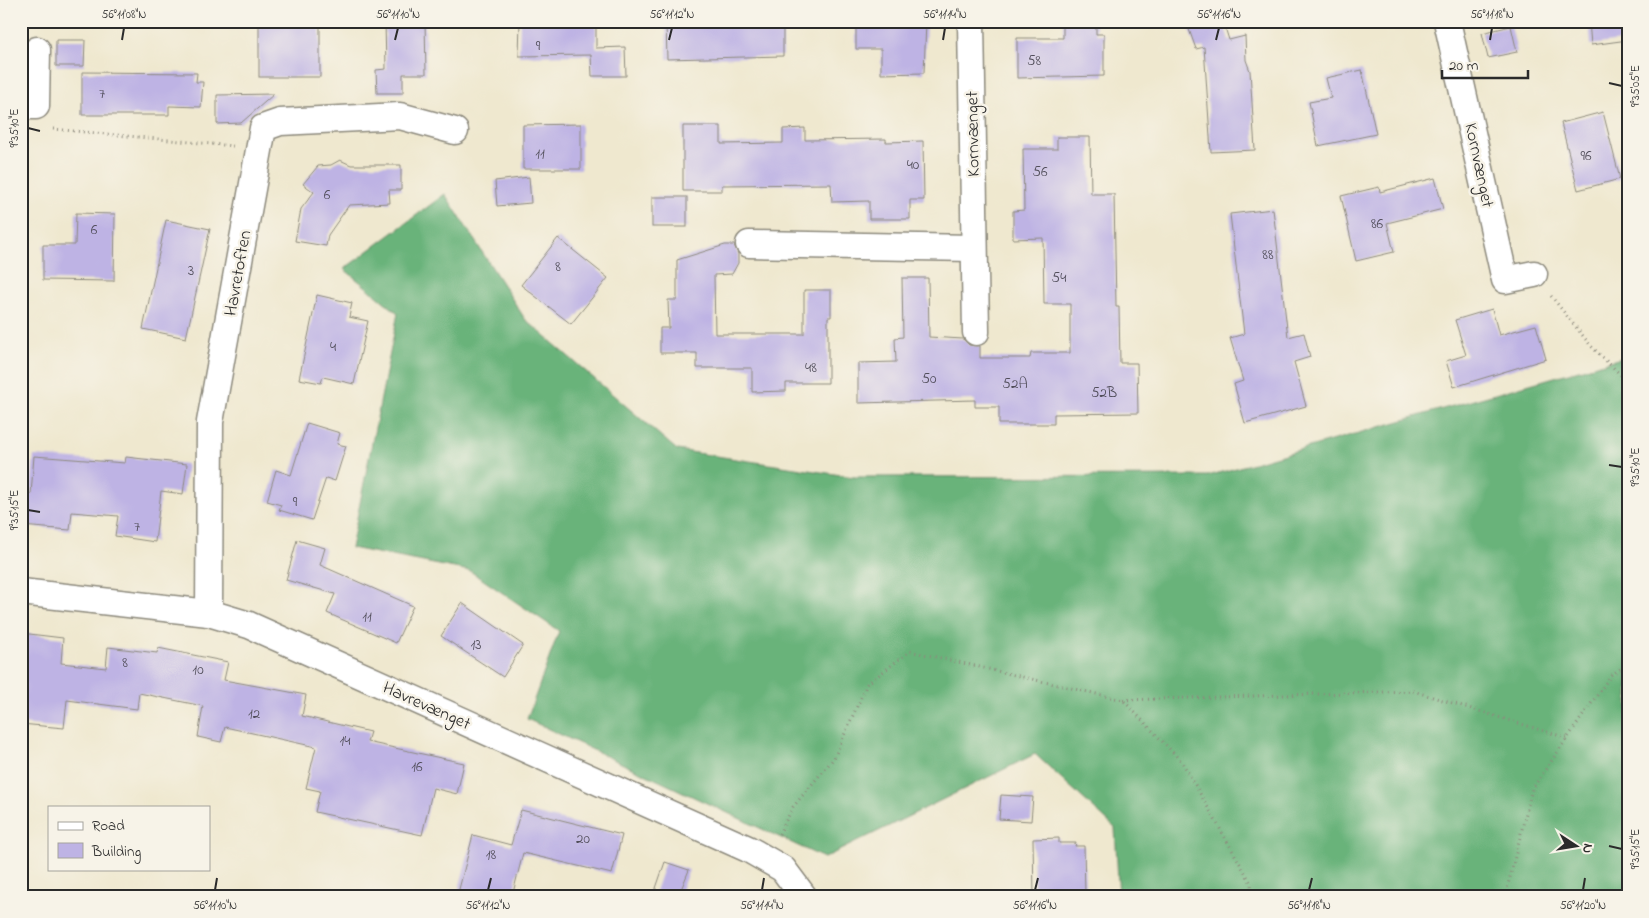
<svg xmlns="http://www.w3.org/2000/svg" width="1649" height="918" viewBox="0 0 1649 918" font-family="'Indie Flower',sans-serif">
<style>
.forest{fill:#69b37a;stroke:#4a6f52}
.building{fill:#beb3e4}
.lines{fill:none;stroke-linecap:round;stroke-linejoin:round}
.minor-casing{stroke:#8d8a7d;stroke-width:29}
.path{stroke:#8d8a7d;stroke-width:3;stroke-dasharray:1 4;stroke-linecap:butt}
.minor{stroke:#fff;stroke-width:26}
.ticks{fill:none;stroke:#2b2b2b;stroke-width:2}
.labels{text-anchor:middle;stroke-width:5;stroke-linejoin:round;paint-order:stroke}
.number-label{font-size:15px;fill:#504d59}
.street-label{font-size:18px;fill:#2b2b2b;stroke:#f7f3e8}
.neatline{fill:none;stroke:#2b2b2b;stroke-width:2}
.ticks-label{font-size:12px;text-anchor:middle;fill:#2b2b2b}
</style>
<rect width="100%" height="100%" fill="#f7f3e8"/>
<filter id="ink" filterUnits="userSpaceOnUse"><feTurbulence type="fractalNoise" baseFrequency=".02" numOctaves="2"/><feDisplacementMap in="SourceGraphic" scale="10" xChannelSelector="R" yChannelSelector="G"/><feConvolveMatrix kernelMatrix="1 2 1 2 8 2 1 2 1" color-interpolation-filters="sRGB"/></filter>
<filter id="wash" filterUnits="userSpaceOnUse"><feTurbulence type="fractalNoise" baseFrequency=".0096" numOctaves="4" result="noise"/><feDisplacementMap in="SourceGraphic" scale="20" xChannelSelector="R" yChannelSelector="G"/><feGaussianBlur stdDeviation="1.12" result="paint"/><feColorMatrix in="noise" values="0 0 0 0 0 0 0 0 0 0 0 0 0 0 0 0 0 1.4 0 .05"/><feComposite in="paint" operator="in"/></filter>
<g filter="url(#wash)">
<rect width="100%" height="100%" fill="#efe8cf"/>
<!-- forest -->
<path class="forest" d="M445 194 525 319 677 450 854 477 1208 476 1628 356V897H1119L1115 828 1035 754 824 858 527 719 559 631 470 571 351 548 398 313 344 269Z"/>
<g id="blocks">
<!-- building -->
<g class="building">
<rect x="259" y="21" width="61" height="56"/>
<path d="M385 21H425L426 74H403V93H377L376 70 386 69Z"/>
<path d="M520 21H596V48L625 47 626 76H592L591 55 519 56Z"/>
<path d="M666 21 783 23V56L667 59Z"/>
<path d="M856 21H926L924 73 881 74V49H856Z"/>
<path d="M1063 21H1096V34H1104V76L1017 78V38H1063Z"/>
<path d="M1186 21H1223L1229 40 1245 36 1246 60 1250 71 1255 150 1211 152 1204 47 1196 49Z"/>
<path d="M1589 21H1628V40L1591 45Z"/>
<path d="M1511 26 1517 52 1488 58 1482 33Z"/>
<path d="M56 40H85L84 66H56Z"/>
<path d="M1362 70 1376 134 1318 146 1309 102 1331 98 1326 78Z"/>
<path d="M82 72 197 73 196 82H203L201 107 169 106V115H82Z"/>
<path d="M274 94 241 123 217 124V95Z"/>
<path d="M1603 112 1620 179 1578 190 1561 123Z"/>
<path d="M581 124V169H523V125Z"/>
<path d="M683 126H721V144L783 143V129L805 128V140L886 139V142L923 141 924 200H910V219H869V201L832 202 831 184 722 185V191H683Z"/>
<path d="M1057 137H1090L1091 194H1114L1116 307H1119L1120 363H1137L1138 413 1054 414V424H999V407H975V400L858 403V363L896 362 895 338 903 337 902 278H928L929 337 963 339 969 345 980 346V358H1030L1031 353H1070V304H1044L1043 238 1013 239V211L1024 210 1023 149H1057Z"/>
<path d="M340 160 351 165H401V190H389L390 203 349 205 328 235 326 246 295 241 301 209 314 192 303 184 318 166 331 165Z"/>
<path d="M529 177 531 203 497 206 495 181Z"/>
<path d="M1435 178 1443 209 1387 223 1394 252 1356 261 1341 196 1379 187 1380 192Z"/>
<rect x="652" y="197" width="35" height="30"/>
<path d="M1273 209 1288 337 1304 333 1310 357 1294 362 1306 406 1245 423 1234 384 1243 381 1230 338 1244 334 1230 214Z"/>
<path d="M76 213 115 214 114 281 43 280V245H75Z"/>
<path d="M166 220 210 229 186 338 143 329Z"/>
<path d="M558 238 608 278 571 324 521 285Z"/>
<path d="M725 245H734L738 254V263L732 274 714 275 715 334H804V290H831V317H828V383H786V391L752 392V368H697V353H660V328H669L668 300H677V260Z"/>
<path d="M317 295 352 303 349 317 368 321 354 384 323 377 321 383 299 379Z"/>
<path d="M1492 309 1499 335 1536 325 1546 359 1454 387 1446 361 1466 355 1455 320Z"/>
<path d="M307 423 340 433 337 444 346 446 335 481 326 478 312 520 279 510 281 505 267 501 276 470 291 475Z"/>
<path d="M34 456 125 463 126 457 187 464 183 494 161 491 155 542 115 536 118 516 72 512 70 530 21 526V493L31 494Z"/>
<path d="M297 540 325 548 320 565 413 606 396 643 327 613 335 594 286 580Z"/>
<path d="M462 603 523 645 503 677 441 636Z"/>
<path d="M21 633 63 638 61 663 106 668 108 647 157 653 158 648 228 662 224 680 306 695 302 716 370 732 367 742 464 763 457 794 433 788 422 835 315 812 320 791 306 788 316 747 225 727 221 742 198 737 203 706 139 693 137 709 67 700 64 728 21 724Z"/>
<path d="M1001 795 1033 797 1031 821 999 819Z"/>
<path d="M521 810 622 835 612 874 523 853 512 897H457L473 835 511 845Z"/>
<path d="M1059 838V843H1076L1075 846H1084L1085 895 1034 897 1033 839Z"/>
<path d="M665 862 689 870 678 897H653Z"/>
</g>
</g>
</g>
<g filter="url(#ink)">
<use href="#blocks" fill-opacity="0" stroke="#8d8a7d" stroke-width="1"/>
<g class="lines">
<!-- minor casing -->
<g class="minor-casing">
<g id="minor">
<path d="M971 21 976 332"/>
<path d="M1447 21 1505 280 1534 274"/>
<path d="M21 106H36L37 50"/>
<path d="M749 244 973 248"/>
<path d="M21 592 209 613 249 625 748 849 783 869 804 897"/>
<path d="M209 613 210 422 263 128 280 122 400 116 455 131"/>
</g>
</g>
<!-- path -->
<g class="path">
<path d="M53 129 233 146"/>
<path d="M1551 296 1591 346 1628 382"/>
<path d="M1123 700 1413 691 1567 738"/>
<path d="M779 834 793 807 834 758 867 684 910 651 1123 700 1182 762 1251 883 1252 897"/>
<path d="M1505 897 1532 789 1611 675 1628 664"/>
</g>
<!-- minor -->
<use href="#minor" class="minor"/>
</g>
</g>
<!-- ticks -->
<path class="ticks" d="M122 40 124 28M395 40 398 28M669 40 672 28M943 40 945 28M1216 40 1219 28M1490 40 1492 28M1609 83 1622 86M28 128 40 131M1609 465 1622 467M28 510 40 512M1609 846 1622 849M215 890 217 878M488 890 491 878M762 890 764 878M1035 890 1038 878M1309 890 1312 878M1583 890 1585 878"/>
<g class="labels">
<!-- number labels -->
<g class="number-label">
<text x="538" y="50">9</text>
<text x="1034" y="65">58</text>
<text x="102" y="98">7</text>
<text x="540" y="158">11</text>
<text x="1586" y="160">96</text>
<text x="913" y="169">40</text>
<text x="1040" y="176">56</text>
<text x="327" y="199">6</text>
<text x="1377" y="228">86</text>
<text x="94" y="234">6</text>
<text x="1268" y="259">88</text>
<text x="558" y="271">8</text>
<text x="191" y="275">3</text>
<text x="1059" y="282">54</text>
<text x="333" y="351">4</text>
<text x="811" y="372">48</text>
<text x="929" y="383">50</text>
<text x="1015" y="388">52A</text>
<text x="1104" y="397">52B</text>
<text x="295" y="506">9</text>
<text x="137" y="531">7</text>
<text x="367" y="621">11</text>
<text x="476" y="649">13</text>
<text x="125" y="667">8</text>
<text x="198" y="674">10</text>
<text x="254" y="718">12</text>
<text x="345" y="745">14</text>
<text x="417" y="771">16</text>
<text x="583" y="843">20</text>
<text x="491" y="859">18</text>
</g>
<!-- street labels -->
<g class="street-label">
<text transform="translate(972 134) rotate(-91)" y="6">Kornvænget</text>
<text transform="translate(1480 165) rotate(78)" y="6">Kornvænget</text>
<text transform="translate(237 273) rotate(-80)" y="6">Havretoften</text>
<text transform="translate(427 705) rotate(24)" y="6">Havrevænget</text>
</g>
</g>
<!-- margin -->
<rect width="1649" height="918" fill="none" stroke="#f7f3e8" stroke-width="55"/>
<!-- legend -->
<rect x="48" y="806" width="162" height="65" fill="#f7f3e8" stroke="#a5a39c"/>
<rect x="58" y="822" width="25" height="8" fill="#ffffff" stroke="#a5a39c"/>
<text x="92" y="830" font-size="15" fill="#2b2b2b">Road</text>
<rect x="58" y="843" width="25" height="15" fill="#beb3e4" stroke="#a5a39c"/>
<text x="92" y="856" font-size="15" fill="#2b2b2b">Building</text>
<!-- north arrow -->
<g transform="translate(1576 846) rotate(102)" stroke="#f7f3e8" stroke-width="4" paint-order="stroke">
<path d="M0-4L9 19L0 12L-9 19Z" fill="#2b2b2b"/>
<text y="-8" font-size="14" font-weight="bold" text-anchor="middle" fill="#2b2b2b">N</text>
</g>
<!-- scale -->
<path d="M1442 70v8h86v-8" fill="none" stroke="#2b2b2b" stroke-width="2.5"/>
<text x="1449" y="70" font-size="15" fill="#2b2b2b" stroke="#f7f3e8" stroke-width="4" paint-order="stroke">20 m</text>
<rect x="28" y="28" width="1594" height="862" class="neatline"/>
<g class="ticks-label">
<text x="124" y="18">56°11'08"N</text>
<text x="398" y="18">56°11'10"N</text>
<text x="672" y="18">56°11'12"N</text>
<text x="945" y="18">56°11'14"N</text>
<text x="1219" y="18">56°11'16"N</text>
<text x="1492" y="18">56°11'18"N</text>
<text transform="translate(1635 86) rotate(-90)" y="4">9°35'05"E</text>
<text transform="translate(14 128) rotate(-90)" y="4">9°35'10"E</text>
<text transform="translate(1635 467) rotate(-90)" y="4">9°35'10"E</text>
<text transform="translate(14 510) rotate(-90)" y="4">9°35'15"E</text>
<text transform="translate(1635 849) rotate(-90)" y="4">9°35'15"E</text>
<text x="215" y="909">56°11'10"N</text>
<text x="488" y="909">56°11'12"N</text>
<text x="762" y="909">56°11'14"N</text>
<text x="1035" y="909">56°11'16"N</text>
<text x="1309" y="909">56°11'18"N</text>
<text x="1583" y="909">56°11'20"N</text>
</g>
</svg>
